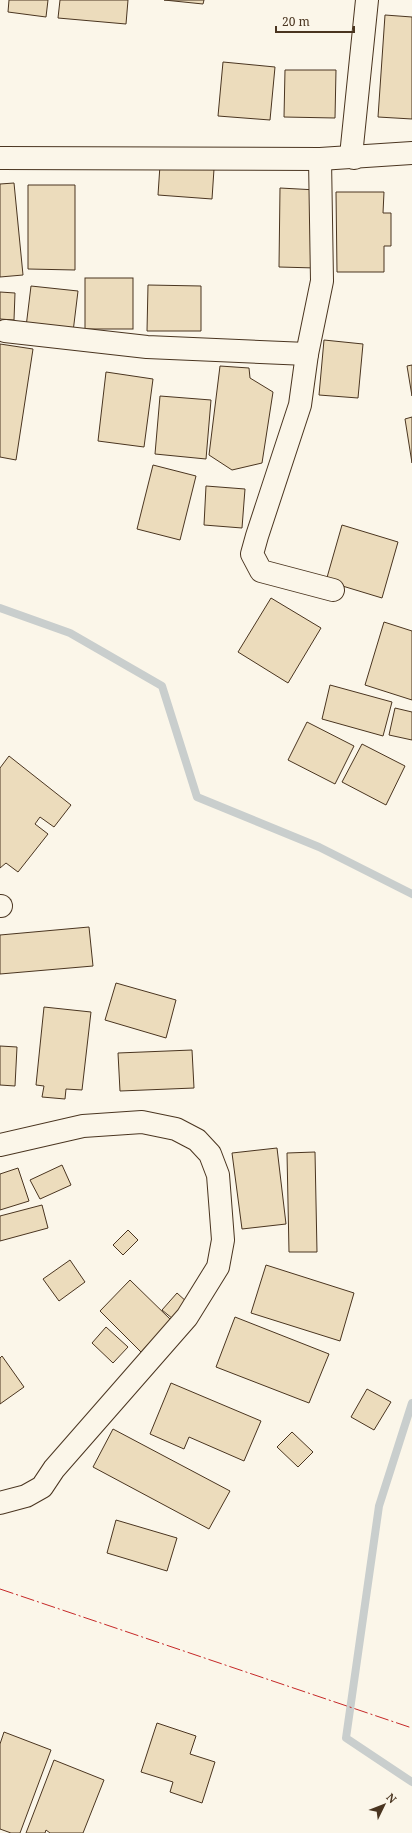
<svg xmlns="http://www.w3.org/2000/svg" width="412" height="1833" viewBox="0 0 412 1833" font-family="'Noto Serif',serif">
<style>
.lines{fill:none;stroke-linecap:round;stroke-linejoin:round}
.stream{stroke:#c9cecd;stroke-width:8}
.building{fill:#ecdcbc;stroke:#4a3520}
.street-casing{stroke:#4a3520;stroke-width:24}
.street{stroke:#fbf6e9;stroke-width:22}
.power{stroke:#c62828;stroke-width:1;stroke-dasharray:14 3 2 3;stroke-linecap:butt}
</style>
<rect width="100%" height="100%" fill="#fbf6e9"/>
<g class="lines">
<!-- stream -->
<g class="stream">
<path d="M0 608 70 633 162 686 197 797 319 847 412 894"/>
<path d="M412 1403 379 1506 346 1738 412 1782"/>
</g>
</g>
<!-- building -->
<g class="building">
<path d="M9 0H48L46 17 8 12Z"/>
<path d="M60 0H128L126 24 58 18Z"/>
<path d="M164 0H204L203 4Z"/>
<path d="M385 15 412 17V119L378 117Z"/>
<path d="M223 62 275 67 270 120 218 116Z"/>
<path d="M285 70H336L335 118 284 117Z"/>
<path d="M160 165 214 169 212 199 158 195Z"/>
<path d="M14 183 23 275 0 277V184Z"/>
<path d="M28 185H75V270L28 269Z"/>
<path d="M280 188 317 190 316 268 279 267Z"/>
<path d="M336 192H384L383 213H391V246H384V272H337Z"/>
<rect x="85" y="278" width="48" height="51"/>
<path d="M148 285 201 286V331H147Z"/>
<path d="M31 286 78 291 73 332 26 327Z"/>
<path d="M0 292 15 293 14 320 0 319Z"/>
<path d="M324 340 363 344 358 398 319 395Z"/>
<path d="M0 344 33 349 16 460 0 457Z"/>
<path d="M412 365V396L407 366Z"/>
<path d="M220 366 249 368 250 378 273 392 262 463 232 470 209 455Z"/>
<path d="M106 372 153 379 144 447 98 441Z"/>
<path d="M160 396 211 400 206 459 155 454Z"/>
<path d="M412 417V463L405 419Z"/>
<path d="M153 465 196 476 180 540 137 529Z"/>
<path d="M206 486 245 489 242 528 204 525Z"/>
<path d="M342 525 398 542 382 598 326 581Z"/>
<path d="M271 598 321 628 288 683 238 652Z"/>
<path d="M384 622 412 631V700L365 685Z"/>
<path d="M330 685 392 702 383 736 322 719Z"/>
<path d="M395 708 412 712V740L389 735Z"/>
<path d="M307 722 354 746 335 784 288 760Z"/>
<path d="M362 744 405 766 386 805 342 782Z"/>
<path d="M9 756 71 805 54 827 40 817 35 824 48 834 18 872 6 863 0 868V768Z"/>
<path d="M89 927 93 966 0 974V935Z"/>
<path d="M116 983 176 1000 166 1038 105 1020Z"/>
<path d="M44 1007 91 1012 82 1090 66 1089 65 1099 42 1097 44 1086 36 1085Z"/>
<path d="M0 1046 17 1047 15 1086 0 1085Z"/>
<path d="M192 1050 194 1088 120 1091 118 1053Z"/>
<path d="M277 1148 286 1224 242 1229 232 1153Z"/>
<path d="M315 1152 317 1252H289L287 1153Z"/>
<path d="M62 1165 71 1185 40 1199 30 1180Z"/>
<path d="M18 1168 29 1201 0 1210V1174Z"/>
<path d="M42 1205 48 1228 0 1241V1216Z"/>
<path d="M128 1230 138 1240 123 1255 113 1245Z"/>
<path d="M70 1260 85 1282 59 1301 43 1279Z"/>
<path d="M266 1265 354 1293 340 1341 251 1313Z"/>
<path d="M130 1280 171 1320 141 1352 100 1311Z"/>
<path d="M177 1293 188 1303 173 1319 162 1310Z"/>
<path d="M235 1317 329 1354 309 1403 216 1367Z"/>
<path d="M106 1327 128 1347 113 1363 92 1343Z"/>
<path d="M2 1356 24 1387 0 1404V1358Z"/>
<path d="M171 1383 261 1421 244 1461 189 1437 184 1449 150 1434Z"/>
<path d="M367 1389 391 1402 374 1430 351 1417Z"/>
<path d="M113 1429 230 1491 209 1529 93 1467Z"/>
<path d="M292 1432 313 1452 298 1467 277 1447Z"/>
<path d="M116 1520 177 1538 167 1571 107 1553Z"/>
<path d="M157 1723 196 1736 190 1754 215 1762 202 1803 170 1792 173 1782 141 1772Z"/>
<path d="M4 1732 51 1750 20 1833H11L0 1829V1744Z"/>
<path d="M54 1760 104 1780 83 1833H50L46 1830 45 1833H26Z"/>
</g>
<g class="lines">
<!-- street casing -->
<g class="street-casing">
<g id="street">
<path d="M0 158 320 159 412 153"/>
<path d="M354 158 352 146 367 0"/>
<path d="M320 159 322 281 307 354 300 405 257 536 252 554 261 571 333 590"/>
<path d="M5 331 147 347 307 354"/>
<path d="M0 906H1"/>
<path d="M0 1145 83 1126 142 1122 176 1129 197 1140 210 1154 218 1175 223 1240 218 1267 187 1317 54 1469 42 1487 26 1496 0 1503"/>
</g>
</g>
<!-- street -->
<use href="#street" class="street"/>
<!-- power -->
<path class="power" d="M0 1589 412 1728"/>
</g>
<!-- north arrow -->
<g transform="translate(384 1805) rotate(47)" stroke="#fbf6e9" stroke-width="3" paint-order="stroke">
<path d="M0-3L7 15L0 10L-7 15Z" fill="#4a3520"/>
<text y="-6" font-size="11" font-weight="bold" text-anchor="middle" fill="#4a3520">N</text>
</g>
<!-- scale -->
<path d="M276 26v6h78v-6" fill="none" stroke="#4a3520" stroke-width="2"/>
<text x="282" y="26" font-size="12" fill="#4a3520" stroke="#fbf6e9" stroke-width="3" paint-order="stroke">20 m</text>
</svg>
